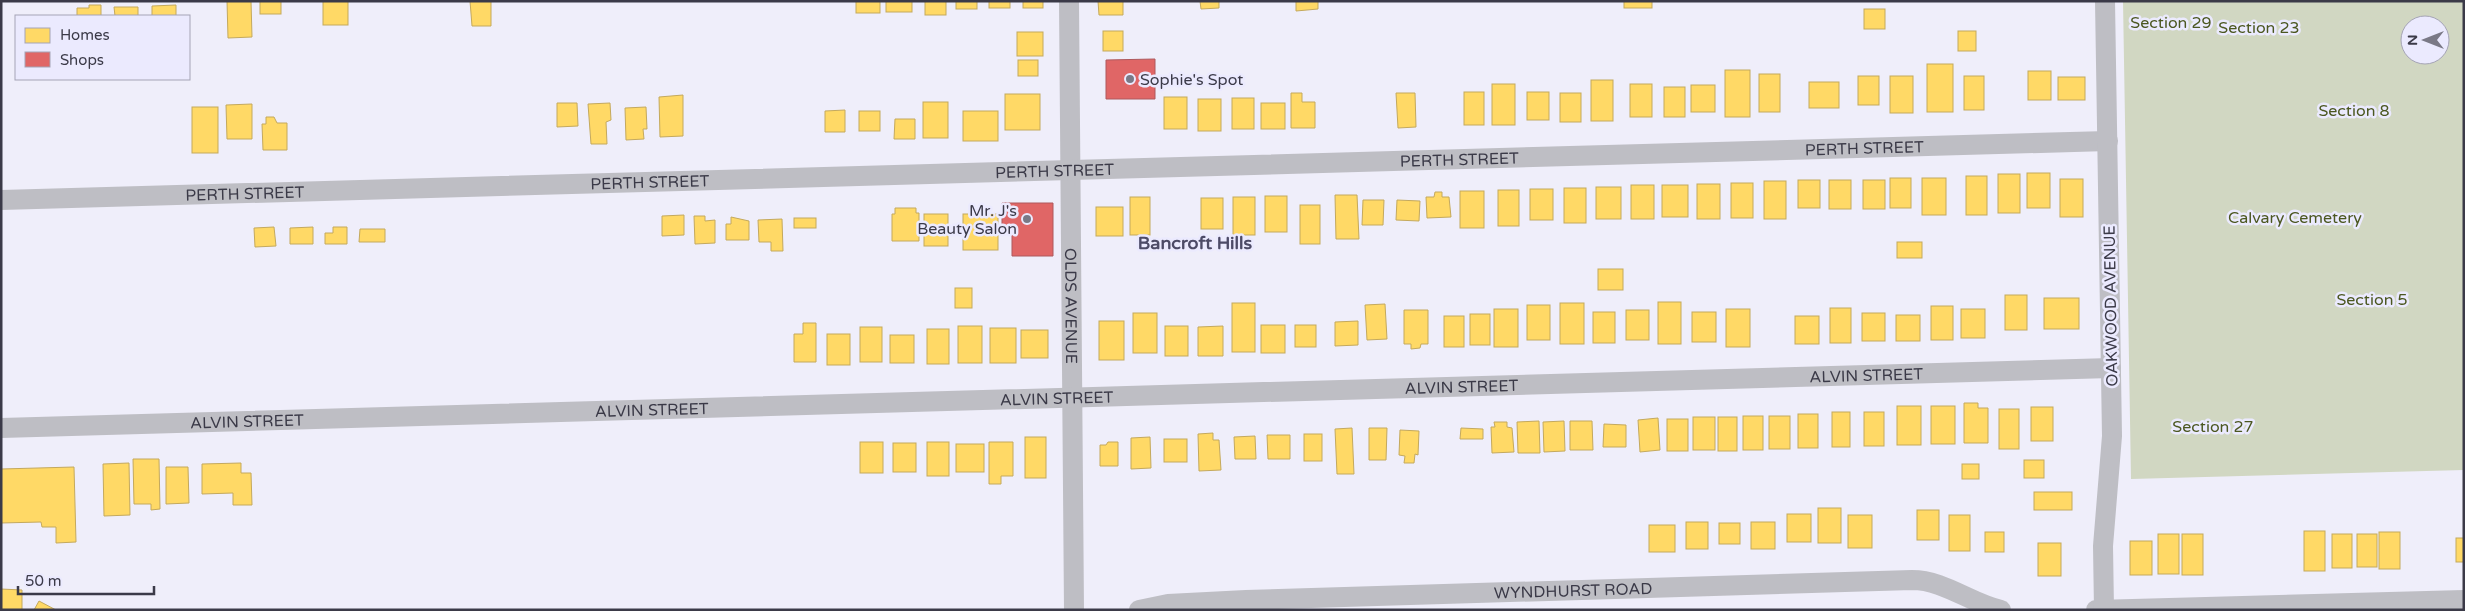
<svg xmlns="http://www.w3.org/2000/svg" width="2465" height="611" viewBox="0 0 2465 611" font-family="'Varela Round',sans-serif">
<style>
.green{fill:#d1d7c2;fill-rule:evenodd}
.homes{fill:#ffd966;stroke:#c4a95d}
.shops{fill:#e06666;stroke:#ae595d}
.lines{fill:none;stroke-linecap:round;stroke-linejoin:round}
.minor{stroke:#bebec4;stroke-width:20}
.poi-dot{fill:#7a7986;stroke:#ebeafe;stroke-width:2}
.labels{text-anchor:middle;stroke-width:5;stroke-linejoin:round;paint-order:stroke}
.park-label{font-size:16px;fill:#4b5720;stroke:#ebeafe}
.poi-label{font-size:16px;fill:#3b3a48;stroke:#ebeafe;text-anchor:start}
.street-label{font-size:16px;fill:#3b3a48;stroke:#ebeafe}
.neighbourhood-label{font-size:18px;font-weight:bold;fill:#4d4b67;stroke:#ebeafe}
</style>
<rect width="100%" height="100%" fill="#efeefa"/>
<!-- green -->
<path class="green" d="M2123 1H2464V470L2131 479ZM2410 25H2440V55H2410Z"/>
<!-- homes -->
<g class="homes">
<path d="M227 1H251L252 37 228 38Z"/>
<rect x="260" y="1" width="21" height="13"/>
<rect x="323" y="1" width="25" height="24"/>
<path d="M470 1H491V26H472Z"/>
<rect x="856" y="1" width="24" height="12"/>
<rect x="886" y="1" width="26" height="11"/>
<rect x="925" y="1" width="21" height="14"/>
<rect x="956" y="1" width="21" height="8"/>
<rect x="989" y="1" width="21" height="7"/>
<rect x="1023" y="1" width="20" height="7"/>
<path d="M1098 1H1123V15H1099Z"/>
<path d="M1200 1H1219V8L1201 9Z"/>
<path d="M1296 1H1318V9L1296 11Z"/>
<rect x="1624" y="1" width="28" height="7"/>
<path d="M89 5H101V16H77V8H89Z"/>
<path d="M176 5V16H152V6Z"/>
<path d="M114 7H138V16H115Z"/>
<rect x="1864" y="9" width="21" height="20"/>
<rect x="1103" y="31" width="20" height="20"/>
<rect x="1958" y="31" width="18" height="20"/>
<rect x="1017" y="32" width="26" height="24"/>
<rect x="1018" y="60" width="20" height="16"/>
<rect x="1927" y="64" width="26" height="48"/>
<rect x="1725" y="70" width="25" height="47"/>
<rect x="2028" y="71" width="23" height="29"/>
<rect x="1759" y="74" width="21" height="38"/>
<rect x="1858" y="76" width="21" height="29"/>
<rect x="1890" y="76" width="23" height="37"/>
<rect x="1964" y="76" width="20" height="34"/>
<rect x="2058" y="77" width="27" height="23"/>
<rect x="1591" y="80" width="22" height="41"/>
<rect x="1809" y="82" width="30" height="26"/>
<rect x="1492" y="84" width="23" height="41"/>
<rect x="1630" y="84" width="22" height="33"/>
<rect x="1691" y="85" width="24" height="27"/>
<rect x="1664" y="87" width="21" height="30"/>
<rect x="1464" y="92" width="20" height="33"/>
<rect x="1527" y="92" width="22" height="28"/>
<path d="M1291 93H1302V102H1315V128H1291Z"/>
<path d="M1396 93H1415L1416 127 1398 128Z"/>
<rect x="1560" y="93" width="21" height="29"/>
<rect x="1005" y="94" width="35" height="36"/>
<path d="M683 95V136L660 137 659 97Z"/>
<rect x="1164" y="97" width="23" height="32"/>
<rect x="1232" y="98" width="22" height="31"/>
<rect x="1198" y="99" width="23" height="32"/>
<rect x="923" y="102" width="25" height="36"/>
<path d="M557 103H577L578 126 557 127Z"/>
<path d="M610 103 611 120 606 122 607 144H591L588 104Z"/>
<rect x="1261" y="103" width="24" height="26"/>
<path d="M252 104V139H227L226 105Z"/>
<rect x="192" y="107" width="26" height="46"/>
<path d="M646 107 647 129H643L644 139 626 140 625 108Z"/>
<path d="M845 110V132H825V111Z"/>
<rect x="859" y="111" width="21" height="20"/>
<rect x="963" y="111" width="35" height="30"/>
<path d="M266 117H274L277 123H287V150H263L262 124H266Z"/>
<path d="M895 119H915V139H894Z"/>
<rect x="2027" y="173" width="23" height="35"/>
<rect x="1998" y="174" width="22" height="39"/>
<rect x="1966" y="176" width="21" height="39"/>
<rect x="1890" y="178" width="21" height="30"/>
<rect x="1922" y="178" width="24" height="37"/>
<rect x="2060" y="179" width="23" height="38"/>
<rect x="1798" y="180" width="22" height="28"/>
<rect x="1829" y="180" width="22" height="29"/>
<rect x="1863" y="180" width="22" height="29"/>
<rect x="1764" y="181" width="22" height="38"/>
<rect x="1731" y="183" width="22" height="35"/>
<rect x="1697" y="184" width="23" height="35"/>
<rect x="1631" y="185" width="23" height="34"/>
<rect x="1662" y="185" width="26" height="32"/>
<rect x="1596" y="187" width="25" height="32"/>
<rect x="1564" y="188" width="22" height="35"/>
<rect x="1530" y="189" width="23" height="31"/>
<rect x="1498" y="190" width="21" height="36"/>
<rect x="1460" y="191" width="24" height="37"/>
<path d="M1435 192H1442V197H1449L1451 217 1427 218 1426 197H1434Z"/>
<path d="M1335 195H1357L1359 239H1336Z"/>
<rect x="1265" y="196" width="22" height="36"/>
<rect x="1130" y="197" width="20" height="38"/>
<rect x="1233" y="197" width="22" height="38"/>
<rect x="1201" y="198" width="22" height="31"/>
<path d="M1363 200H1384L1383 225H1362Z"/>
<path d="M1397 200 1420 201 1419 221 1396 220Z"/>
<rect x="1300" y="205" width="20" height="39"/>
<rect x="1096" y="207" width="27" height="29"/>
<path d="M895 208H916V213H919V241H892V214H895Z"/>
<rect x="924" y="214" width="24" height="32"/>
<rect x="963" y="214" width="35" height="36"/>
<path d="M684 215V235L662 236V216Z"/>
<path d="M694 216H705V221L715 220V243L695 244Z"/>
<path d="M731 217 749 221V240H726V224H731Z"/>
<rect x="794" y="218" width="22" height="10"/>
<path d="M782 219 783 251H771V242H759L758 220Z"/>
<path d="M274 227 276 246 255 247 254 228Z"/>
<path d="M313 227V244H290V228Z"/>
<path d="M333 227H347V244H325V233H333Z"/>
<path d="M360 229H385V242H359Z"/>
<rect x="1897" y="242" width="25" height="16"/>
<rect x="1598" y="269" width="25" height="21"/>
<rect x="955" y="288" width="17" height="20"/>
<rect x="2005" y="295" width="22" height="35"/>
<rect x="2044" y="298" width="35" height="31"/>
<rect x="1658" y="302" width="23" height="42"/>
<rect x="1232" y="303" width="23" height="49"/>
<rect x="1560" y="303" width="24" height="41"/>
<path d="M1385 304 1387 339 1367 340 1365 305Z"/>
<rect x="1527" y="305" width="23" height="35"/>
<rect x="1931" y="306" width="22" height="34"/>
<rect x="1830" y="308" width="21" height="35"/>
<rect x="1494" y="309" width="24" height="38"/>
<rect x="1726" y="309" width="24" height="38"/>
<rect x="1961" y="309" width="24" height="29"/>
<path d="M1404 310H1428V344H1421L1420 348 1411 349V344H1404Z"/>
<rect x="1626" y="310" width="23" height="30"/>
<rect x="1593" y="312" width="22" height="31"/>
<rect x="1692" y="312" width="24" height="30"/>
<rect x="1133" y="313" width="24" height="40"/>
<rect x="1862" y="313" width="23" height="28"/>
<rect x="1470" y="314" width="20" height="31"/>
<rect x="1896" y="315" width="24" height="26"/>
<rect x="1444" y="316" width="20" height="31"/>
<rect x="1795" y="316" width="24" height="28"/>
<rect x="1099" y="321" width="25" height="39"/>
<path d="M1358 321V345L1335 346V322Z"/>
<path d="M803 323H816V362H794V334H803Z"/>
<rect x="1261" y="325" width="24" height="28"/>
<rect x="1295" y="325" width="21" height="22"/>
<rect x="958" y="326" width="24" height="37"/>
<rect x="1165" y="326" width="23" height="30"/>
<path d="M1223 326V356H1198V327Z"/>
<rect x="860" y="327" width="22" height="35"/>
<rect x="990" y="328" width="26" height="35"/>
<rect x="927" y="329" width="22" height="35"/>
<rect x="1021" y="330" width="27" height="28"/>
<rect x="827" y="334" width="23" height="31"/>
<rect x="890" y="335" width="24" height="28"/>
<path d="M1964 403H1978V408H1988V443H1964Z"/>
<rect x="1897" y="406" width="24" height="39"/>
<rect x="1931" y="406" width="24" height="38"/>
<rect x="2031" y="407" width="22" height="34"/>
<rect x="1999" y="409" width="20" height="40"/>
<rect x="1832" y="412" width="18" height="35"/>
<rect x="1864" y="412" width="20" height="34"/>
<rect x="1798" y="414" width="20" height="34"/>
<rect x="1743" y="416" width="20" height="34"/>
<rect x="1769" y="416" width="21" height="33"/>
<rect x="1693" y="417" width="22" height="33"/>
<rect x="1718" y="417" width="19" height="34"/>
<path d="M1658 418 1660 450 1640 452 1638 420Z"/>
<rect x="1667" y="419" width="21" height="32"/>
<path d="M1539 421 1540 453H1518L1517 422Z"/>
<path d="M1564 421 1565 451 1544 452 1543 422Z"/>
<path d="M1570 421H1592L1593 450H1570Z"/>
<path d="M1494 422H1507V427L1512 428 1514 452 1492 453 1491 427H1495Z"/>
<path d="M1604 424 1626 425V447H1603Z"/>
<path d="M1352 428 1354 474H1337L1335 429Z"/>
<path d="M1369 428H1387L1386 460H1369Z"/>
<path d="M1461 428 1483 429V439H1460Z"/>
<path d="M1400 430 1419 431 1418 455 1415 454 1414 463H1404L1405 456 1399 455Z"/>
<path d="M1213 433V440H1219L1221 470 1199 471 1198 434Z"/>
<rect x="1304" y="434" width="18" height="27"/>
<path d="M1267 435H1290V459H1268Z"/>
<path d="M1255 436 1256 459H1235L1234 437Z"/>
<rect x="1025" y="437" width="21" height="41"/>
<path d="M1150 437 1151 468 1131 469V438Z"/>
<rect x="1164" y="439" width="23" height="23"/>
<rect x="860" y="442" width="23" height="31"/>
<rect x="927" y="442" width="22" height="34"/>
<path d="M989 442H1013V476H1001V484H989Z"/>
<path d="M1108 442H1118V466H1100V445H1106Z"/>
<rect x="893" y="443" width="23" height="29"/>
<rect x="956" y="444" width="28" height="28"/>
<path d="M133 459H159L160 509 151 510V504H134Z"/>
<rect x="2024" y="460" width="20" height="18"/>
<path d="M129 463 130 515 104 516 103 464Z"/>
<path d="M241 463V473H251L252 505H233V493L202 494V464Z"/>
<rect x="1962" y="464" width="17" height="15"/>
<path d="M74 467 76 542 56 543V527H42L41 522 1 523V469Z"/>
<path d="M166 467H188L189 503 166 504Z"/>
<rect x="2034" y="492" width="38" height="18"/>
<rect x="1818" y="508" width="23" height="35"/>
<rect x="1917" y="510" width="22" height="30"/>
<rect x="1787" y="514" width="24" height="28"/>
<rect x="1848" y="515" width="24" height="33"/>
<rect x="1949" y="515" width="21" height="36"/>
<rect x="1686" y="522" width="22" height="27"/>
<rect x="1751" y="522" width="24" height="27"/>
<rect x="1719" y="523" width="21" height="21"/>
<rect x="1649" y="525" width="26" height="27"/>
<rect x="2304" y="531" width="21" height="40"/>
<rect x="1985" y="532" width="19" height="20"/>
<rect x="2379" y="532" width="21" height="37"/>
<rect x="2158" y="534" width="21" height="40"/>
<rect x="2182" y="534" width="21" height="41"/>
<rect x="2332" y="534" width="20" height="34"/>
<rect x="2357" y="534" width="20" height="33"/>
<rect x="2456" y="538" width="8" height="24"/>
<rect x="2130" y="541" width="22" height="34"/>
<rect x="2038" y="543" width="23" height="33"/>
<path d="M1 589 22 590V610H1Z"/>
<path d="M39 601 56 610H34Z"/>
</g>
<!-- shops -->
<g class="shops">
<path d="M1155 59V99H1106V60Z"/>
<path d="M1002 203H1053V256H1012V234H1002Z"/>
</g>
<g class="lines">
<!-- minor -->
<g class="minor">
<path id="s1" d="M1069 1 1074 610"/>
<path id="s2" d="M1 200 2108 141"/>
<path id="s3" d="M1 428 2111 368"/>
<path id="s4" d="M1139 610 1168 604 1246 600 1912 580C1944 580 1970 603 2001 610"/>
<path d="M2096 610 2464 600"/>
<path d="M2104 610 2103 546 2112 436 2105 1"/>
</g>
</g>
<!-- markers -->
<g class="poi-dot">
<circle cx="1130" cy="79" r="5"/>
<circle cx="1027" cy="219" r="5"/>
</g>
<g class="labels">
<!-- park labels -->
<g class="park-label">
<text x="2171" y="28">Section 29</text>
<text x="2259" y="33">Section 23</text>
<text x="2354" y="116">Section 8</text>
<text x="2295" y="223">Calvary Cemetery</text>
<text x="2372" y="305">Section 5</text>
<text x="2213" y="432">Section 27</text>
</g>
<!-- poi labels -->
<g class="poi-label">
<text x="1140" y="85">Sophie's Spot</text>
<text x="1017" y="216" text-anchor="end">Mr. J's<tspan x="1017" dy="18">Beauty Salon</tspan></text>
</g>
<!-- street labels -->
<g class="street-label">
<text dy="6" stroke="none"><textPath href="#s2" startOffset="1864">PERTH STREET</textPath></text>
<text dy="6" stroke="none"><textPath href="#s2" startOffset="1459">PERTH STREET</textPath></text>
<text dy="6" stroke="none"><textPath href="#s2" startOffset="1054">PERTH STREET</textPath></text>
<text dy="6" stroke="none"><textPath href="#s2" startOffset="649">PERTH STREET</textPath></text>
<text dy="6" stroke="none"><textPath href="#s2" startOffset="244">PERTH STREET</textPath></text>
<text dy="6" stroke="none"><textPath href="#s1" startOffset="305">OLDS AVENUE</textPath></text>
<text transform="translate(2110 306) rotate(-91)" y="6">OAKWOOD AVENUE</text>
<text dy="6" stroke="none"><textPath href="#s3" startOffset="1866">ALVIN STREET</textPath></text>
<text dy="6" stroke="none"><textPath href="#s3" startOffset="1461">ALVIN STREET</textPath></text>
<text dy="6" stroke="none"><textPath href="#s3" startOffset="1056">ALVIN STREET</textPath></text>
<text dy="6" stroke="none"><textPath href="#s3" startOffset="651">ALVIN STREET</textPath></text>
<text dy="6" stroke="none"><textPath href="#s3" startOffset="246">ALVIN STREET</textPath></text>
<text dy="6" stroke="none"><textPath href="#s4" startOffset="435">WYNDHURST ROAD</textPath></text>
</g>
<!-- neighbourhood labels -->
<g class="neighbourhood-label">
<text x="1195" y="249">Bancroft Hills</text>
</g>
</g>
<!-- border -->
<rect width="2465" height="611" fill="none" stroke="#3b3a48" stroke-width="5"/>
<!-- legend -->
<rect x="15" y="15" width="175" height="65" fill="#ebeafe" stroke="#a5a4b5"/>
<rect x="25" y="28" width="25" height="15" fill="#ffd966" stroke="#a5a4b5"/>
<text x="60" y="40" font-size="15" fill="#3b3a48">Homes</text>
<rect x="25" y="52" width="25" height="15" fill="#e06666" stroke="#a5a4b5"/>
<text x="60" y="65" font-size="15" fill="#3b3a48">Shops</text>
<!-- north arrow -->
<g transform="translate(2425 40) rotate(270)"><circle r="24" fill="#ebeafe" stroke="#a5a4b5"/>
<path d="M0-4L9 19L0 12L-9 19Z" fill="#7a7986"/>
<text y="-8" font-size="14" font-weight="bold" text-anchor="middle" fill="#3b3a48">N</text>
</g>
<!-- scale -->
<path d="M18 586v8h136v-8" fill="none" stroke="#3b3a48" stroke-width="2.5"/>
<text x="25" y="586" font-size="15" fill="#3b3a48" stroke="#ebeafe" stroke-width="4" paint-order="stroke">50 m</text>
</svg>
